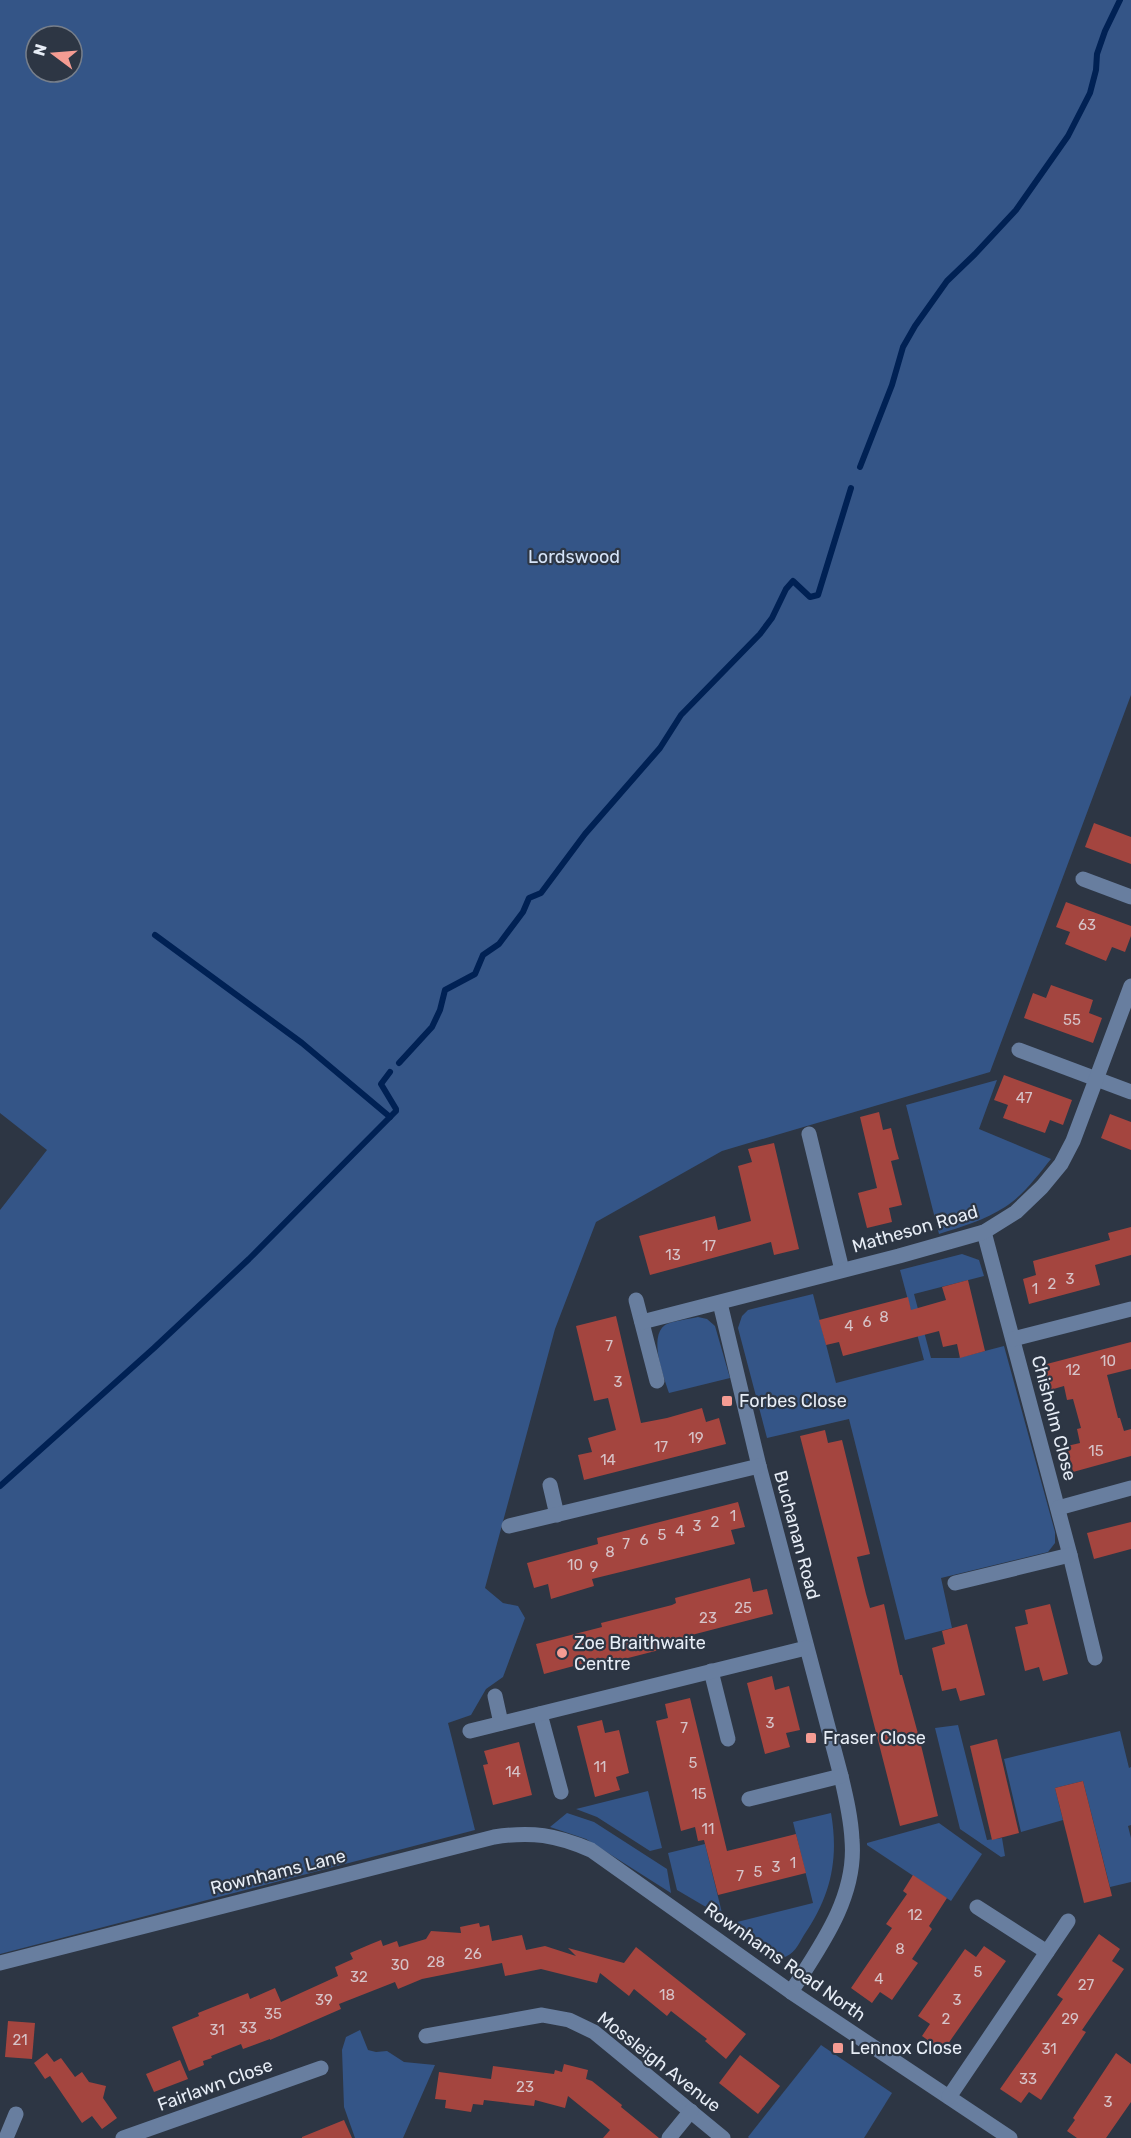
<svg xmlns="http://www.w3.org/2000/svg" width="1131" height="2138" viewBox="0 0 1131 2138" font-family="Rubik,sans-serif">
<style>
.green{fill:#345587;fill-rule:evenodd}
.lines{fill:none;stroke-linecap:round;stroke-linejoin:round}
.stream{stroke:#002154;stroke-width:6}
.building{fill:#a4453f}
.minor{stroke:#687e9f;stroke-width:15}
.poi-dot{fill:#f59c93;stroke:#2d3644;stroke-width:2}
.labels{text-anchor:middle;stroke-width:4.5;stroke-linejoin:round;paint-order:stroke}
.number-label{font-size:15px;fill:#d6c3c8}
.park-label{font-size:18px;fill:#d5e3f7;stroke:#2d3644}
.street-label{font-size:18px;fill:#e7edf6;stroke:#2d3644}
.poi-label{font-size:18px;fill:#e7edf6;stroke:#2d3644;text-anchor:start}
</style>
<rect width="100%" height="100%" fill="#2d3644"/>
<!-- green -->
<g class="green">
<path d="M0 0H1131V695L990 1072 722 1151 596 1222 555 1329 485 1588 503 1603 518 1606 525 1618 503 1677 486 1689 471 1715 448 1723 475 1830 0 1954V1210L47 1150 0 1113ZM36 36H72V72H36Z"/>
<path d="M997 1080 979 1129 1051 1159C1038 1175 1023 1196 1005 1207 985 1220 961 1227 939 1234L906 1105Z"/>
<path d="M962 1254 979 1260 984 1276 914 1294 931 1358H958L1004 1346 1055 1532V1543L1048 1552 941 1578 952 1628 905 1640 849 1419 767 1438 738 1328 742 1316 748 1310 813 1294 836 1383 924 1360 900 1270Z"/>
<path d="M698 1317 707 1319 715 1326 730 1378 669 1393C664 1377 648 1337 665 1325 672 1321 690 1319 698 1317Z"/>
<path d="M958 1725 987 1840 1002 1838 1005 1856 1001 1857 960 1829 935 1728Z"/>
<path d="M1120 1731 1129 1768 1131 1767V1825L1128 1826 1131 1838V1882L1110 1887 1083 1781 1055 1788 1063 1820 1021 1832 1004 1759Z"/>
<path d="M648 1791 662 1848 650 1851 597 1817 576 1809Z"/>
<path d="M567 1813 594 1822 667 1869 671 1893 586 1839 550 1827Z"/>
<path d="M831 1813C839 1859 831 1896 804 1935 798 1945 794 1955 782 1958L729 1924 813 1903 793 1822Z"/>
<path d="M939 1823 982 1854 951 1901 867 1845V1843Z"/>
<path d="M705 1844 723 1917 677 1890 668 1853Z"/>
<path d="M360 2030 368 2050 376 2052 387 2051 404 2062 435 2065 403 2138H355L344 2107 342 2050 346 2037Z"/>
<path d="M821 2045 892 2093 864 2138H749L748 2137Z"/>
</g>
<g class="lines">
<!-- stream -->
<g class="stream">
<path d="M860 467 892 385 903 347 915 326 947 281 975 254 1016 210 1068 136 1090 93 1096 70 1097 54 1105 31 1120 0"/>
<path d="M155 935 302 1043 390 1117"/>
<path d="M399 1063 432 1027 440 1010 445 990 475 974 483 955 499 944 523 912 529 898 541 893 585 834 660 748 681 715 760 634 772 618 786 589 793 581 810 597 818 595 851 488"/>
<path d="M0 1486 154 1348 249 1259 396 1111V1109L381 1084 390 1072"/>
</g>
</g>
<!-- building -->
<g class="building">
<path d="M1094 823 1131 837V864L1085 847Z"/>
<path d="M1066 902 1131 926V936L1125 952 1112 947 1106 961 1065 944 1070 932 1056 927Z"/>
<path d="M1051 985 1093 1000 1089 1013 1102 1018 1093 1043 1024 1018 1033 993 1046 998Z"/>
<path d="M1004 1075 1072 1100 1063 1125 1050 1120 1045 1133 1003 1118 1008 1105 994 1100Z"/>
<path d="M879 1112 883 1130 891 1128 896 1149 899 1159 891 1161 902 1205 889 1208 892 1222 867 1228 858 1193 877 1188 860 1117Z"/>
<path d="M1110 1114 1131 1122V1150L1101 1138Z"/>
<path d="M774 1143 799 1249 774 1255 771 1242 650 1275 639 1236 715 1216 718 1230 751 1221 738 1166 752 1162 748 1149Z"/>
<path d="M1131 1227V1255L1095 1265 1100 1285 1029 1304 1023 1279 1036 1275 1033 1261 1110 1240 1108 1233Z"/>
<path d="M968 1280 985 1351 960 1358 957 1344 943 1347 939 1331 843 1356 839 1342 826 1345 819 1320 908 1297 911 1310 946 1300 942 1287Z"/>
<path d="M616 1316 641 1423 667 1418 702 1408 706 1422 719 1418 726 1444 584 1480 578 1455 592 1452 588 1438 616 1430 608 1398 594 1401 576 1326Z"/>
<path d="M1131 1342V1369L1107 1375 1118 1418H1120L1124 1431 1131 1429V1456L1073 1472 1067 1446 1080 1443 1077 1429 1081 1428 1073 1399 1067 1400 1064 1386 1050 1390 1043 1365Z"/>
<path d="M825 1430 828 1443 842 1440 870 1554 857 1557 866 1594 870 1608 884 1604 900 1675H902L920 1741 938 1816 900 1826 800 1436Z"/>
<path d="M738 1502 745 1527 731 1530 735 1544 592 1579 594 1586 551 1599 548 1584 534 1588 527 1563 598 1544 597 1538Z"/>
<path d="M1131 1522V1549L1094 1559 1087 1533Z"/>
<path d="M750 1578 753 1592 767 1589 773 1614 684 1637 686 1643 667 1648 597 1666 596 1660 544 1674 536 1644 602 1627 601 1623 617 1619 672 1605 676 1603 675 1598Z"/>
<path d="M1050 1604 1068 1674 1043 1681 1039 1667 1025 1671 1015 1627 1028 1624 1025 1610Z"/>
<path d="M967 1624 985 1695 960 1701 956 1688 942 1691 932 1648 945 1644 942 1631Z"/>
<path d="M772 1676 775 1690 789 1686 800 1730 786 1733 790 1747 765 1754 747 1683Z"/>
<path d="M690 1698 727 1851 796 1834 806 1873 718 1895 704 1840 698 1841 695 1827 681 1831 656 1721 668 1718 665 1704Z"/>
<path d="M602 1720 605 1733 619 1730 629 1773 616 1777 620 1790 595 1797 577 1726Z"/>
<path d="M997 1739 1019 1833 992 1840 970 1746Z"/>
<path d="M519 1742 532 1795 493 1805 483 1765 488 1764 484 1751Z"/>
<path d="M1083 1781 1112 1896 1084 1903 1055 1788Z"/>
<path d="M913 1875 947 1898 929 1926 932 1929 912 1959 918 1963 913 1970 892 2000 880 1992 872 2003 851 1988 892 1928 886 1924 907 1894 903 1891Z"/>
<path d="M479 1923 480 1927 489 1925 492 1941 522 1935 526 1950 545 1946 576 1956 568 1948 624 1963 636 1947 746 2034 726 2059 705 2041 707 2039 671 2011 667 2016 634 1989 629 1996 600 1973 597 1983 541 1969 505 1976 502 1963 422 1979 398 1989 395 1982 339 2004 341 2009 270 2040V2039L243 2049 241 2044 211 2056 212 2058 203 2061 204 2065 189 2071 172 2027 199 2016 198 2013 248 1993 250 1999 275 1988 281 2002 338 1976 335 1967 353 1959 350 1953 371 1944 381 1940 383 1946 397 1941 399 1947 426 1939 431 1931 461 1933 460 1927Z"/>
<path d="M1099 1934 1120 1949 1112 1961 1124 1969 1082 2030 1086 2032 1041 2100 1029 2092 1021 2103 1000 2089 1063 1999 1057 1995Z"/>
<path d="M984 1946 1006 1961 943 2051 922 2036 930 2024 918 2016 965 1949 976 1957Z"/>
<path d="M8 2021 35 2023 32 2059 5 2057Z"/>
<path d="M47 2053 54 2062 61 2058 75 2077 82 2072 89 2082 106 2086 103 2098 117 2118 102 2129 92 2116 82 2123 50 2076 45 2079 34 2063Z"/>
<path d="M1116 2053 1131 2064V2102L1106 2138H1077L1067 2131 1075 2120 1073 2118Z"/>
<path d="M740 2055 780 2086 758 2114 719 2083Z"/>
<path d="M180 2060 188 2079 154 2092 146 2074Z"/>
<path d="M564 2064 588 2070 586 2079 592 2081 622 2105 621 2107 659 2138H603L610 2130 568 2096 565 2108 535 2100 534 2106 484 2100 483 2105 473 2104 471 2112 445 2108 446 2100 435 2099 439 2072 491 2079 493 2066 554 2074 555 2070 562 2072Z"/>
<path d="M344 2120 352 2138H302V2137Z"/>
</g>
<g class="lines">
<!-- minor -->
<g class="minor">
<path d="M1083 879 1131 897"/>
<path d="M1019 1050 1131 1092"/>
<path d="M809 1134 842 1270"/>
<path d="M984 1232 1070 1555 1095 1658"/>
<path d="M636 1300 657 1381"/>
<path d="M720 1303 759 1466 841 1776C846 1797 851 1818 852 1840 857 1897 820 1947 791 1992"/>
<path d="M642 1322 899 1256 984 1232 1016 1212 1042 1187 1061 1164 1073 1141 1131 986"/>
<path d="M1013 1339 1131 1309"/>
<path d="M550 1485 557 1515"/>
<path d="M1058 1508 1131 1488"/>
<path d="M509 1526 759 1466"/>
<path d="M955 1583 1070 1555"/>
<path d="M711 1671 728 1739"/>
<path d="M495 1696 501 1723"/>
<path d="M540 1714 561 1792"/>
<path d="M470 1731 806 1648"/>
<path d="M749 1799 841 1776"/>
<path d="M977 1907 1047 1952"/>
<path d="M0 1963 494 1837C532 1831 556 1835 591 1850L791 1992 1010 2138"/>
<path d="M426 2036 542 2015 569 2020 594 2032 723 2138"/>
<path d="M949 2097 1068 1921"/>
<path d="M6 2138 16 2114"/>
<path d="M123 2138 321 2068"/>
<path d="M669 2138 691 2111"/>
</g>
</g>
<!-- markers -->
<g class="poi-dot">
<rect x="721" y="1395" width="12" height="12" rx="3"/>
<circle cx="562" cy="1653" r="6"/>
<rect x="805" y="1732" width="12" height="12" rx="3"/>
<rect x="832" y="2042" width="12" height="12" rx="3"/>
</g>
<g class="labels">
<!-- number labels -->
<g class="number-label">
<text x="1087" y="930">63</text>
<text x="1072" y="1025">55</text>
<text x="1024" y="1103">47</text>
<text x="709" y="1251">17</text>
<text x="673" y="1260">13</text>
<text x="1070" y="1284">3</text>
<text x="1052" y="1289">2</text>
<text x="1035" y="1294">1</text>
<text x="884" y="1322">8</text>
<text x="867" y="1327">6</text>
<text x="849" y="1331">4</text>
<text x="609" y="1351">7</text>
<text x="1108" y="1366">10</text>
<text x="1073" y="1375">12</text>
<text x="618" y="1387">3</text>
<text x="696" y="1443">19</text>
<text x="661" y="1452">17</text>
<text x="1096" y="1456">15</text>
<text x="608" y="1465">14</text>
<text x="733" y="1521">1</text>
<text x="715" y="1527">2</text>
<text x="697" y="1531">3</text>
<text x="680" y="1536">4</text>
<text x="662" y="1540">5</text>
<text x="644" y="1545">6</text>
<text x="626" y="1549">7</text>
<text x="610" y="1557">8</text>
<text x="575" y="1570">10</text>
<text x="594" y="1572">9</text>
<text x="743" y="1613">25</text>
<text x="708" y="1623">23</text>
<text x="770" y="1728">3</text>
<text x="684" y="1733">7</text>
<text x="693" y="1768">5</text>
<text x="600" y="1772">11</text>
<text x="513" y="1777">14</text>
<text x="699" y="1799">15</text>
<text x="708" y="1834">11</text>
<text x="793" y="1868">1</text>
<text x="776" y="1872">3</text>
<text x="758" y="1877">5</text>
<text x="740" y="1881">7</text>
<text x="915" y="1920">12</text>
<text x="900" y="1954">8</text>
<text x="473" y="1959">26</text>
<text x="436" y="1967">28</text>
<text x="400" y="1970">30</text>
<text x="978" y="1977">5</text>
<text x="359" y="1982">32</text>
<text x="879" y="1984">4</text>
<text x="1086" y="1990">27</text>
<text x="667" y="2000">18</text>
<text x="324" y="2005">39</text>
<text x="957" y="2005">3</text>
<text x="273" y="2019">35</text>
<text x="946" y="2024">2</text>
<text x="1070" y="2024">29</text>
<text x="248" y="2033">33</text>
<text x="217" y="2035">31</text>
<text x="20" y="2045">21</text>
<text x="1049" y="2054">31</text>
<text x="1028" y="2084">33</text>
<text x="525" y="2092">23</text>
<text x="1108" y="2107">3</text>
</g>
<!-- park labels -->
<g class="park-label">
<text x="574" y="563">Lordswood</text>
</g>
<!-- street labels -->
<g class="street-label">
<text transform="translate(915 1229) rotate(-16)" y="6">Matheson Road</text>
<text transform="translate(1054 1418) rotate(75)" y="6">Chisholm Close</text>
<text transform="translate(797 1535) rotate(75)" y="6">Buchanan Road</text>
<text transform="translate(278 1872) rotate(-14)" y="6">Rownhams Lane</text>
<text transform="translate(785 1962) rotate(35)" y="6">Rownhams Road North</text>
<text transform="translate(659 2062) rotate(38)" y="6">Mossleigh Avenue</text>
<text transform="translate(215 2085) rotate(-20)" y="6">Fairlawn Close</text>
</g>
<!-- poi labels -->
<g class="poi-label">
<text x="739" y="1407">Forbes Close</text>
<text x="574" y="1649">Zoe Braithwaite<tspan x="574" dy="21">Centre</tspan></text>
<text x="823" y="1744">Fraser Close</text>
<text x="850" y="2054">Lennox Close</text>
</g>
</g>
<!-- north arrow -->
<g transform="translate(54 54) rotate(286)"><circle r="28" fill="#2d3644" stroke="#777f8b" stroke-width="1.5"/>
<path d="M0-4.5L10 22L0 15L-10 22Z" fill="#f59c93"/>
<text y="-9" font-size="16" font-weight="bold" text-anchor="middle" fill="#e7edf6">N</text>
</g>
</svg>
